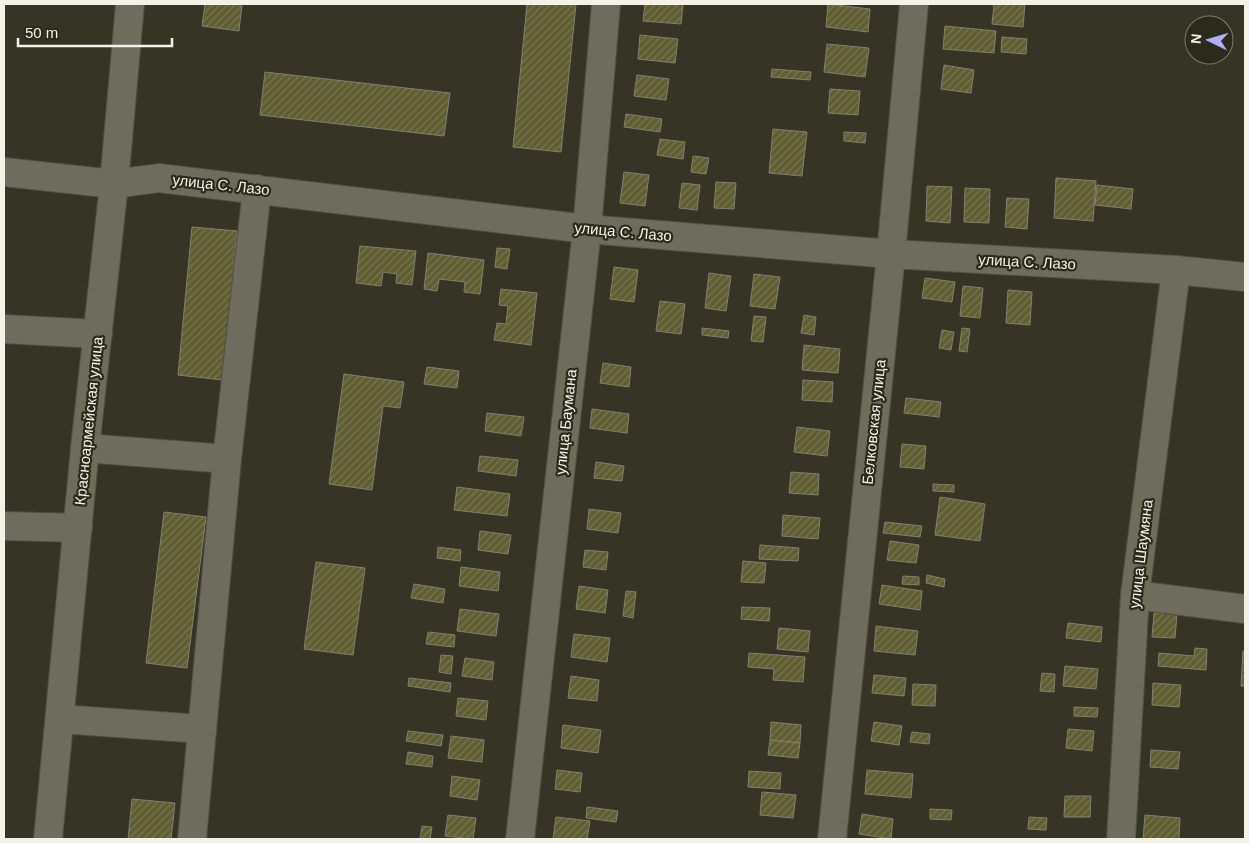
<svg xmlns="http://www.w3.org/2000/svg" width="1249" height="843" viewBox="0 0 1249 843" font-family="Arial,sans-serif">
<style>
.building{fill:url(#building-hatch);stroke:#828170}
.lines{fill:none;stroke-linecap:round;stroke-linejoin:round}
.minor-casing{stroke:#504f43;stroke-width:30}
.minor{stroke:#6e6d5d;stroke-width:28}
.labels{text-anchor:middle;stroke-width:4.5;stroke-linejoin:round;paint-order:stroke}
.street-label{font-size:15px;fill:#f2f2e9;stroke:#2b2a1b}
</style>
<defs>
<pattern id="building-hatch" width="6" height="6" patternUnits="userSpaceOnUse" patternTransform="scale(1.25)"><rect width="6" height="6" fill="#615d33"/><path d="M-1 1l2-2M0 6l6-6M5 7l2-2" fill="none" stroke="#787551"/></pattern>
</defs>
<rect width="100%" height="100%" fill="#353425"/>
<!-- building -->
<g class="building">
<path d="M205 4H242L239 31 202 26Z"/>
<path d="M527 4H576L561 152 513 147Z"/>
<path d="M645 4H683L681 24 643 21Z"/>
<path d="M828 4 870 9 868 32 826 27Z"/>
<path d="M994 4H1025L1023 27 992 24Z"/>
<path d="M945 26 996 31 994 53 943 49Z"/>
<path d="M640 35 678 39 675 63 638 59Z"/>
<path d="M1002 37 1027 39 1026 54 1001 52Z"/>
<path d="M827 44 869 48 865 77 824 72Z"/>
<path d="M944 65 974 70 971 93 941 89Z"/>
<path d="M772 69 811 72 810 80 771 77Z"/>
<path d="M265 72 450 93 444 136 260 115Z"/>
<path d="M637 75 669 79 666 100 634 96Z"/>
<path d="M830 89 860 91 858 115 828 113Z"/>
<path d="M626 114 662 119 660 132 624 127Z"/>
<path d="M773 129 807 132 802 176 769 173Z"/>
<path d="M844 132 866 133 865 143 844 141Z"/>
<path d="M660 139 685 142 683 159 657 155Z"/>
<path d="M693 156 709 158 706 174 691 172Z"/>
<path d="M624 172 649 175 645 206 620 203Z"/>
<path d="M1056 178 1096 181 1093 221 1054 218Z"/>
<path d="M716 182 736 183 734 209 714 208Z"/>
<path d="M682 183 700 185 697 210 679 208Z"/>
<path d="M1097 185 1133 189 1131 209 1095 205Z"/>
<path d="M927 186 952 187 950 223 926 221Z"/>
<path d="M965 188 990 189 989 223 964 222Z"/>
<path d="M1007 198 1029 199 1027 229 1005 227Z"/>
<path d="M192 227 237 231 223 380 178 375Z"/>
<path d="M360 246 416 251 412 285 396 283 397 274 383 272 381 286 356 283Z"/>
<path d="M497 248 510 249 507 269 495 267Z"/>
<path d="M428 253 484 260 480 294 464 292 465 282 439 279 437 291 424 289Z"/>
<path d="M614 267 638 270 634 302 610 299Z"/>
<path d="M709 273 731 276 726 311 705 308Z"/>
<path d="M754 274 780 277 775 309 750 306Z"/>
<path d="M925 278 955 282 952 302 922 298Z"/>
<path d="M963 286 983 288 980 318 960 316Z"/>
<path d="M501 289 537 293 531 345 494 340 497 323 506 324 508 306 499 305Z"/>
<path d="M1008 290 1032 292 1030 325 1006 323Z"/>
<path d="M660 301 685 304 681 334 656 331Z"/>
<path d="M804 315 816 317 814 335 801 333Z"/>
<path d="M754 316 766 317 763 342 751 341Z"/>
<path d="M702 328 729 331 728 338 702 335Z"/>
<path d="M962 328 970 329 967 352 959 351Z"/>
<path d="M942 330 954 332 951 350 939 348Z"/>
<path d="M804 345 840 349 838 373 802 370Z"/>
<path d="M603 363 631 367 629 387 600 383Z"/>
<path d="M427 367 459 371 457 388 424 384Z"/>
<path d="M344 374 404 382 400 408 383 406 372 490 329 484Z"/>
<path d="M803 380 833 382 832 402 802 400Z"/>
<path d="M906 398 941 402 939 417 904 413Z"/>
<path d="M592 409 629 414 627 433 590 428Z"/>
<path d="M487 413 524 417 521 436 485 431Z"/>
<path d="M797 427 830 431 827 456 794 452Z"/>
<path d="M902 444 926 446 924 469 900 467Z"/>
<path d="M480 456 518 460 516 476 478 471Z"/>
<path d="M596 462 624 466 622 481 594 478Z"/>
<path d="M791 472 819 474 818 495 789 493Z"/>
<path d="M933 484 954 485V492L933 491Z"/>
<path d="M457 487 510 494 507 516 454 510Z"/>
<path d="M940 497 985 504 980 541 935 535Z"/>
<path d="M589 509 621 513 618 533 587 529Z"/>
<path d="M164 512 206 517 187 668 146 663Z"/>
<path d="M783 515 820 518 818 539 782 536Z"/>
<path d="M885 522 922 526 920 537 883 533Z"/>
<path d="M480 531 511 535 508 554 478 550Z"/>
<path d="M890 541 919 545 916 563 887 560Z"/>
<path d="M760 545 799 548 798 561 759 559Z"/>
<path d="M438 547 461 550 460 561 437 558Z"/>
<path d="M585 550 608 552 606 570 583 567Z"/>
<path d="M743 561 766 563 764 583 741 582Z"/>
<path d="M316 562 365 568 353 655 304 649Z"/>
<path d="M461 567 500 572 498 591 459 586Z"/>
<path d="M927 575 945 579 944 587 926 583Z"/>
<path d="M903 576 919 577V585L902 584Z"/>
<path d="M414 584 445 589 443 603 411 598Z"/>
<path d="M882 585 922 591 920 610 879 604Z"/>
<path d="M579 586 608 590 605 613 576 609Z"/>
<path d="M626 591 636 592 633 618 623 616Z"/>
<path d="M742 607 770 608 769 621 741 619Z"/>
<path d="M460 609 499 614 496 636 457 631Z"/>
<path d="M1154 613 1177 614 1175 638 1152 637Z"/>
<path d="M1068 623 1102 627 1101 642 1066 638Z"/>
<path d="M876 626 918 631 915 655 874 651Z"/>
<path d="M779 628 810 631 808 652 777 649Z"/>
<path d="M428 632 455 635 454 647 426 644Z"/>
<path d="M574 634 610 638 607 662 571 657Z"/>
<path d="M1195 648 1207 649 1206 670 1158 666 1159 653 1194 656Z"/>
<path d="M1243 651H1245V686H1241Z"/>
<path d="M749 653 805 657 803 682 773 680 774 669 748 667Z"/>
<path d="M441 655 453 656 451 674 439 672Z"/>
<path d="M465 658 494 662 492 680 462 676Z"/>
<path d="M1065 666 1098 669 1096 689 1063 686Z"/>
<path d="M1042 673 1055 674 1054 692 1040 691Z"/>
<path d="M874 675 906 678 904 696 872 693Z"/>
<path d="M571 676 599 680 597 701 568 698Z"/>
<path d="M409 678 451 683 450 692 408 686Z"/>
<path d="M1153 683 1181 685 1179 707 1152 705Z"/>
<path d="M913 684 936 685 935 706 912 705Z"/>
<path d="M458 698 488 701 486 720 456 716Z"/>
<path d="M1074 707 1098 708 1097 717 1074 716Z"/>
<path d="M771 722 801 725 800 743 770 740Z"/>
<path d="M874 722 902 726 899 745 871 741Z"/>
<path d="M563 725 601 730 598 753 561 748Z"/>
<path d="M1068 729 1094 731 1092 751 1066 748Z"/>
<path d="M408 731 443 735 441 746 406 741Z"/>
<path d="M912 732 930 734 929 744 910 742Z"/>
<path d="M451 736 484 740 482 762 448 758Z"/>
<path d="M770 740 800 743 798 758 768 755Z"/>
<path d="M1151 750 1180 752 1178 769 1150 767Z"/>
<path d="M408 752 433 756 432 767 406 764Z"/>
<path d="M557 770 582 773 580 792 555 789Z"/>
<path d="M867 770 913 774 911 798 865 794Z"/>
<path d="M749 771 781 773 780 789 748 787Z"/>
<path d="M452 776 480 780 477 800 450 796Z"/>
<path d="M762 792 796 795 793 818 760 815Z"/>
<path d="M1065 796H1091L1090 817H1064Z"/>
<path d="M132 799 175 803 171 839H128Z"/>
<path d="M587 807 618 811 616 822 586 818Z"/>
<path d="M930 809 952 810 951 820 930 819Z"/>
<path d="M862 814 893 819 891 839 859 834Z"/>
<path d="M448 815 476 818 473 839 445 836Z"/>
<path d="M1145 815 1180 818 1179 839H1143Z"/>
<path d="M556 817 590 821 587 839H553Z"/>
<path d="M1029 817 1047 818 1046 830 1028 829Z"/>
<path d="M422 826 432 827 430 839H420Z"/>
</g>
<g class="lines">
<!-- minor casing -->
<g class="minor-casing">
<g id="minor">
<path d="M4 172 114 184 159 178 587 229 891 254 1176 270 1245 277"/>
<path d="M4 329 98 334"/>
<path d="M85 448 227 459"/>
<path d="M4 526 78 528"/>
<path d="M1135 595 1245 609"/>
<path d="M60 719 202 729"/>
<path d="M48 839 85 448 114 184 130 4"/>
<path d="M192 839 227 459 257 189"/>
<path d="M520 839 587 229 606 4"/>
<path d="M832 839 891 254 914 4"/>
<path d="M1121 839 1135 595 1176 270"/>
</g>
</g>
<!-- minor -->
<use href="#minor" class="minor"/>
</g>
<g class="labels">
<!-- street labels -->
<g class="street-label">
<text transform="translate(221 185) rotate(6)" y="5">улица С. Лазо</text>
<text transform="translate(623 232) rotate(5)" y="5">улица С. Лазо</text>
<text transform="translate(1027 262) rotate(3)" y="5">улица С. Лазо</text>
<text transform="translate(89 421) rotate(-84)" y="5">Красноармейская улица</text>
<text transform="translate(566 422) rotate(-84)" y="5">улица Баумана</text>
<text transform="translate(874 422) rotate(-84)" y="5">Белковская улица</text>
<text transform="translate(1141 554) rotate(-83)" y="5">улица Шаумяна</text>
</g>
</g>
<!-- border -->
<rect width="1249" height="843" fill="none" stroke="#f2f2e9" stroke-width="10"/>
<!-- north arrow -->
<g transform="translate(1209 40) rotate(275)"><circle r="24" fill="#2b2a1b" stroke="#7b7a6d"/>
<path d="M0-4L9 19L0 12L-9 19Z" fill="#aeaefa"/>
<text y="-8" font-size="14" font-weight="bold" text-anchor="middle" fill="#f2f2e9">N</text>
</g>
<!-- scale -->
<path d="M18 38v8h154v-8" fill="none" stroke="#f2f2e9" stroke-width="2.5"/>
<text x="25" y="38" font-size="15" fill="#f2f2e9" stroke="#2b2a1b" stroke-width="4" paint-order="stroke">50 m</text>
</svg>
